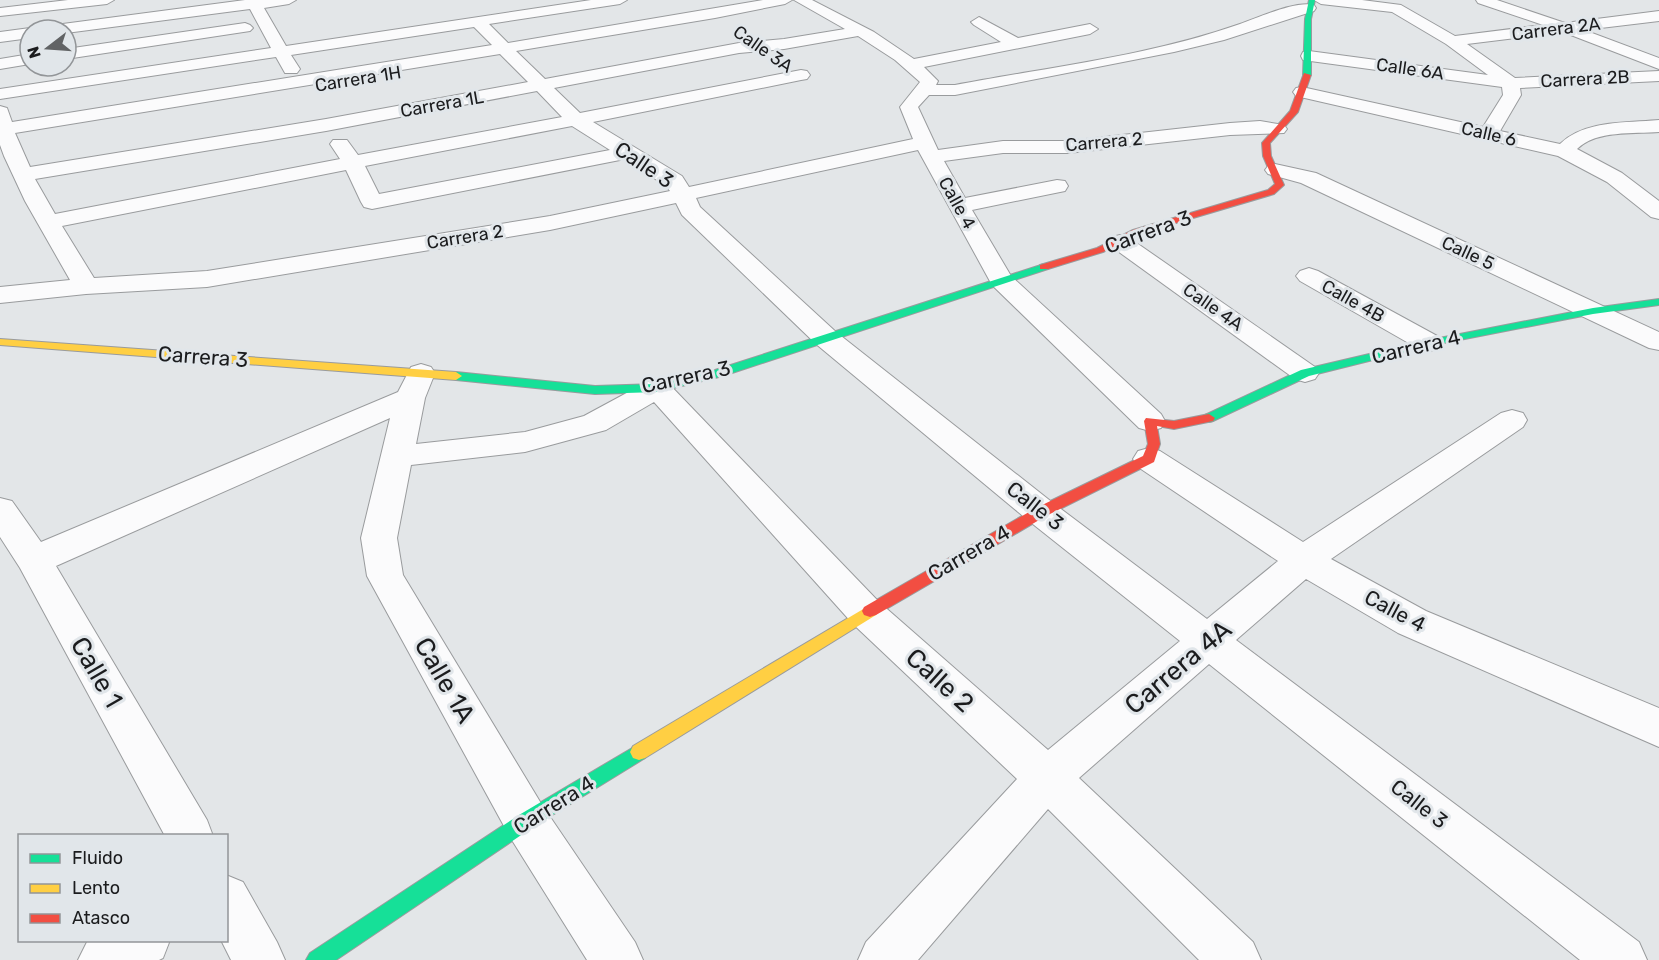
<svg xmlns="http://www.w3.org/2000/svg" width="1659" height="960" viewBox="0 0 1659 960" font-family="Rubik,sans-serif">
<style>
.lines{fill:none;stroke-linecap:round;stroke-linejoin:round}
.street-casing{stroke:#999b9d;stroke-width:2}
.fast-casing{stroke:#999b9d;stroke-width:2}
.slow-casing{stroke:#999b9d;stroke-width:2}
.jam-casing{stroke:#999b9d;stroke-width:2}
.street{fill:#fbfbfc;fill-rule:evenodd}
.fast{fill:#16e098;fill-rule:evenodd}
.slow{fill:#ffcf43;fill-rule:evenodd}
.jam{fill:#f24e42;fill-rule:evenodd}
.labels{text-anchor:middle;stroke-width:6;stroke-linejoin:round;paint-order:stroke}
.far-street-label{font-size:18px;fill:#1b1c1e;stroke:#e1e6ea}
.street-label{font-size:21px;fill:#1b1c1e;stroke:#e1e6ea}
.near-street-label{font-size:26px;fill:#1b1c1e;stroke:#e1e6ea}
</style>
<rect width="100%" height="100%" fill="#e3e6e8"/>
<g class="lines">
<!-- street casing -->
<g class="street-casing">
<g id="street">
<path d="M68 0H114L107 4 0 16V8Z"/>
<path d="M245 0H296L289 4 264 8 286 46 591 0H627L620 4 489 24 508 43 763 0H792L785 4 715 18 516 51 545 79 739 43 784 39 845 29 794 0H812L874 32 914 59 1001 42 974 25 971 22 979 17 1018 38 1090 24 1098 29 1090 34 924 67 938 81 936 85H955C1050 67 1149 56 1240 24 1258 18 1296 0 1314 5L1316 8 1314 11 1224 40 1174 52 955 95H929L918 107 938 150 1003 141H1068L1230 123 1260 121 1284 125 1287 129 1284 133 1230 135 1068 153H1003L944 161 965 198 1057 180 1065 181 1068 186 1065 191 972 210 1011 276 1161 414 1165 421 1161 428 1150 431 1139 428 992 285 918 150 696 198 700 207 836 332 1053 503 1207 619 1278 561 1138 467 1133 459 1138 451 1149 448 1160 451 1303 542 1501 413 1512 410 1523 413 1527 420 1523 427 1331 559 1426 611 1659 708V747L1398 633 1306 579 1236 640 1639 942 1647 960H1580L1209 664 1079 778 1253 942 1261 960H1199L1048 809 918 960H858L866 942 1017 779 853 624 654 402 606 430 525 452 411 465 397 538 403 575 542 805 635 942 643 960H587L510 837 367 576 361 538 390 418 56 566 207 820 213 836H165L20 568 0 537V498L12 501 41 542 398 392 411 367 421 364 431 367 435 373 425 398 416 444 525 432 584 416 647 382 657 379 667 382 879 602 1048 750 1180 641 1029 521 816 344 682 215 676 203 550 230 207 287 86 294 0 303V287L70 280 25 201 4 156 0 145V106L7 108 12 122 492 45 474 27 291 55 300 69 297 73H285L276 57 0 99V89L271 48 250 9 66 33V30H47L55 25ZM858 36 895 60 920 82 900 107 913 139 689 187 682 176 593 122 801 80 807 79 810 75 807 71 801 70 580 113 554 88 739 53 784 49ZM500 54 528 82 326 119 30 167 15 133ZM537 91 562 117 358 155 347 140H333L330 144 340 159 55 214 35 179 326 131ZM572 126 610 150 379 194 365 166ZM625 159 666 186 670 191 550 216 207 271 94 278 62 226 346 170 361 202 364 207 372 209Z"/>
<path d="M1314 0H1362L1401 5 1455 36 1543 25 1478 3 1476 0H1497L1565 23 1659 11V21L1584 30 1659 58V69L1563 32 1467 44 1515 78 1659 71V81L1520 88 1521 95 1500 131 1560 144C1584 120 1626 123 1659 120V132C1634 134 1596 130 1577 149L1622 173 1659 201V219L1651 217 1607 182 1558 156 1296 96 1293 92 1296 88 1302 87 1483 127 1503 95 1502 87 1303 60 1301 56 1303 52 1309 51 1488 75 1446 44 1392 12 1321 4Z"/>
<path d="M245 23 250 25 253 28 250 31 66 59V49Z"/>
<path d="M30 28 36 30H30V38L0 42V32Z"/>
<path d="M30 54V64L0 69V59Z"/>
<path d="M1275 164 1316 173 1659 332V350L1649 348 1301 183 1268 174 1265 170 1268 166Z"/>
<path d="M1120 235 1128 237 1315 367 1319 373 1315 379 1305 382 1295 379 1112 247 1108 242 1112 237Z"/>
<path d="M1309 268 1318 271 1439 337 1443 343 1439 349 1429 351 1419 349 1300 281 1296 276 1300 271Z"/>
<path d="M226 875 243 882 277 942 285 960H231L221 940H226Z"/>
<path d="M88 940H170L163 958 159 960H78Z"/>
</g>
</g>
<!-- fast casing -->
<g class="fast-casing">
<g id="fast">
<path d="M1309 0H1315L1311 19V75L1307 77 1303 75 1305 19Z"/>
<path d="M1044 264 1049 267 1048 269 723 376 657 392 595 394 456 380 450 376 456 372 595 386 657 384 715 370Z"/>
<path d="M1659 299V305L1593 314 1429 346 1309 376 1213 421 1209 422 1203 418 1205 415 1301 370 1429 340 1593 308Z"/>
<path d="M639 744 645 746 648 752 645 758 533 827 336 960H306L310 953 519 815Z"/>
</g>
</g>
<!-- slow casing -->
<g class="slow-casing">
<g id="slow">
<path d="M0 339 456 372 462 376 456 380 0 345Z"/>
<path d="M870 605 876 607 878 611 876 615 645 758 639 760 633 758 630 752 633 746Z"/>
</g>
</g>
<!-- jam casing -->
<g class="jam-casing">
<g id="jam">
<path d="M1304 73 1311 75 1298 112 1270 143 1271 156 1284 185 1274 194 1139 234 1103 252 1048 269H1040V265L1097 248 1133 230 1268 190 1275 184 1263 156 1262 143 1290 111Z"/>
<path d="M1209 414 1215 418 1213 421 1174 429 1157 426 1160 444 1154 462 1046 516 876 615 870 617 864 615 862 611 864 607 1036 508 1143 456 1148 444 1144 421 1146 418 1174 421Z"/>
</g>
</g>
<!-- street -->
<use href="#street" class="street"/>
<!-- fast -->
<use href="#fast" class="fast"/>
<!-- slow -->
<use href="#slow" class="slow"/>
<!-- jam -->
<use href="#jam" class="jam"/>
</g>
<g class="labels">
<!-- far-street labels -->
<g class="far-street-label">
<text transform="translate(1556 29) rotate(-7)" y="6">Carrera 2A</text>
<text transform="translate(763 49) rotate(35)" y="6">Calle 3A</text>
<text transform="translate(1410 69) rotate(8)" y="6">Calle 6A</text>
<text transform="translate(358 79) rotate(-9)" y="6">Carrera 1H</text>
<text transform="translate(1585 79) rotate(-3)" y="6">Carrera 2B</text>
<text transform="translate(442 104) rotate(-10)" y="6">Carrera 1L</text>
<text transform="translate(1489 134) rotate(13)" y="6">Calle 6</text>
<text transform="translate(1104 142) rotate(-5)" y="6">Carrera 2</text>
<text transform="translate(957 203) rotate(61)" y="6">Calle 4</text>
<text transform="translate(465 237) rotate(-9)" y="6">Carrera 2</text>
<text transform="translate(1468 253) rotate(25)" y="6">Calle 5</text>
<text transform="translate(1353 301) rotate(29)" y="6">Calle 4B</text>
<text transform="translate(1213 307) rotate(35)" y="6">Calle 4A</text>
</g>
<!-- street labels -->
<g class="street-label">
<text transform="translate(644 165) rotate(34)" y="7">Calle 3</text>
<text transform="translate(1148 232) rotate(-20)" y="7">Carrera 3</text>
<text transform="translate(1416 347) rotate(-13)" y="7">Carrera 4</text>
<text transform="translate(203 357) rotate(4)" y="7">Carrera 3</text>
<text transform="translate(686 377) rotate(-12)" y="7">Carrera 3</text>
<text transform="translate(1035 506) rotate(38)" y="7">Calle 3</text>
<text transform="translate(969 553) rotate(-30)" y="7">Carrera 4</text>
<text transform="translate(1395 611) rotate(28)" y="7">Calle 4</text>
<text transform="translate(1419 804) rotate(38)" y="7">Calle 3</text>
<text transform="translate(554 805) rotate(-32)" y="7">Carrera 4</text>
</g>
<!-- near-street labels -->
<g class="near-street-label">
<text transform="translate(1178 667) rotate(-40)" y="9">Carrera 4A</text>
<text transform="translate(97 672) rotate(60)" y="9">Calle 1</text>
<text transform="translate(445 680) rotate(60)" y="9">Calle 1A</text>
<text transform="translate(940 680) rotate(42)" y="9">Calle 2</text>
</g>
</g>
<!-- legend -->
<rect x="18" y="834" width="210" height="108" fill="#e1e6ea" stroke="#929598" stroke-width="1.5"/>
<rect x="30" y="854" width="30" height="9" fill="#16e098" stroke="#929598" stroke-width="1.5"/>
<text x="72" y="864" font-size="18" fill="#1b1c1e">Fluido</text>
<rect x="30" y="884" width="30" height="9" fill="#ffcf43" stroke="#929598" stroke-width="1.5"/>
<text x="72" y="894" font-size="18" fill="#1b1c1e">Lento</text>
<rect x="30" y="914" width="30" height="9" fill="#f24e42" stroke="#929598" stroke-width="1.5"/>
<text x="72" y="924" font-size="18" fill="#1b1c1e">Atasco</text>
<!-- north arrow -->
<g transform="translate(48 48) rotate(253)"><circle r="28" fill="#e1e6ea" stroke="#929598" stroke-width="1.5"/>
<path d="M0-4.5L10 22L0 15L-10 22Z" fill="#616365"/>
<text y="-9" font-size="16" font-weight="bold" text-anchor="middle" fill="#1b1c1e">N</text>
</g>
</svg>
